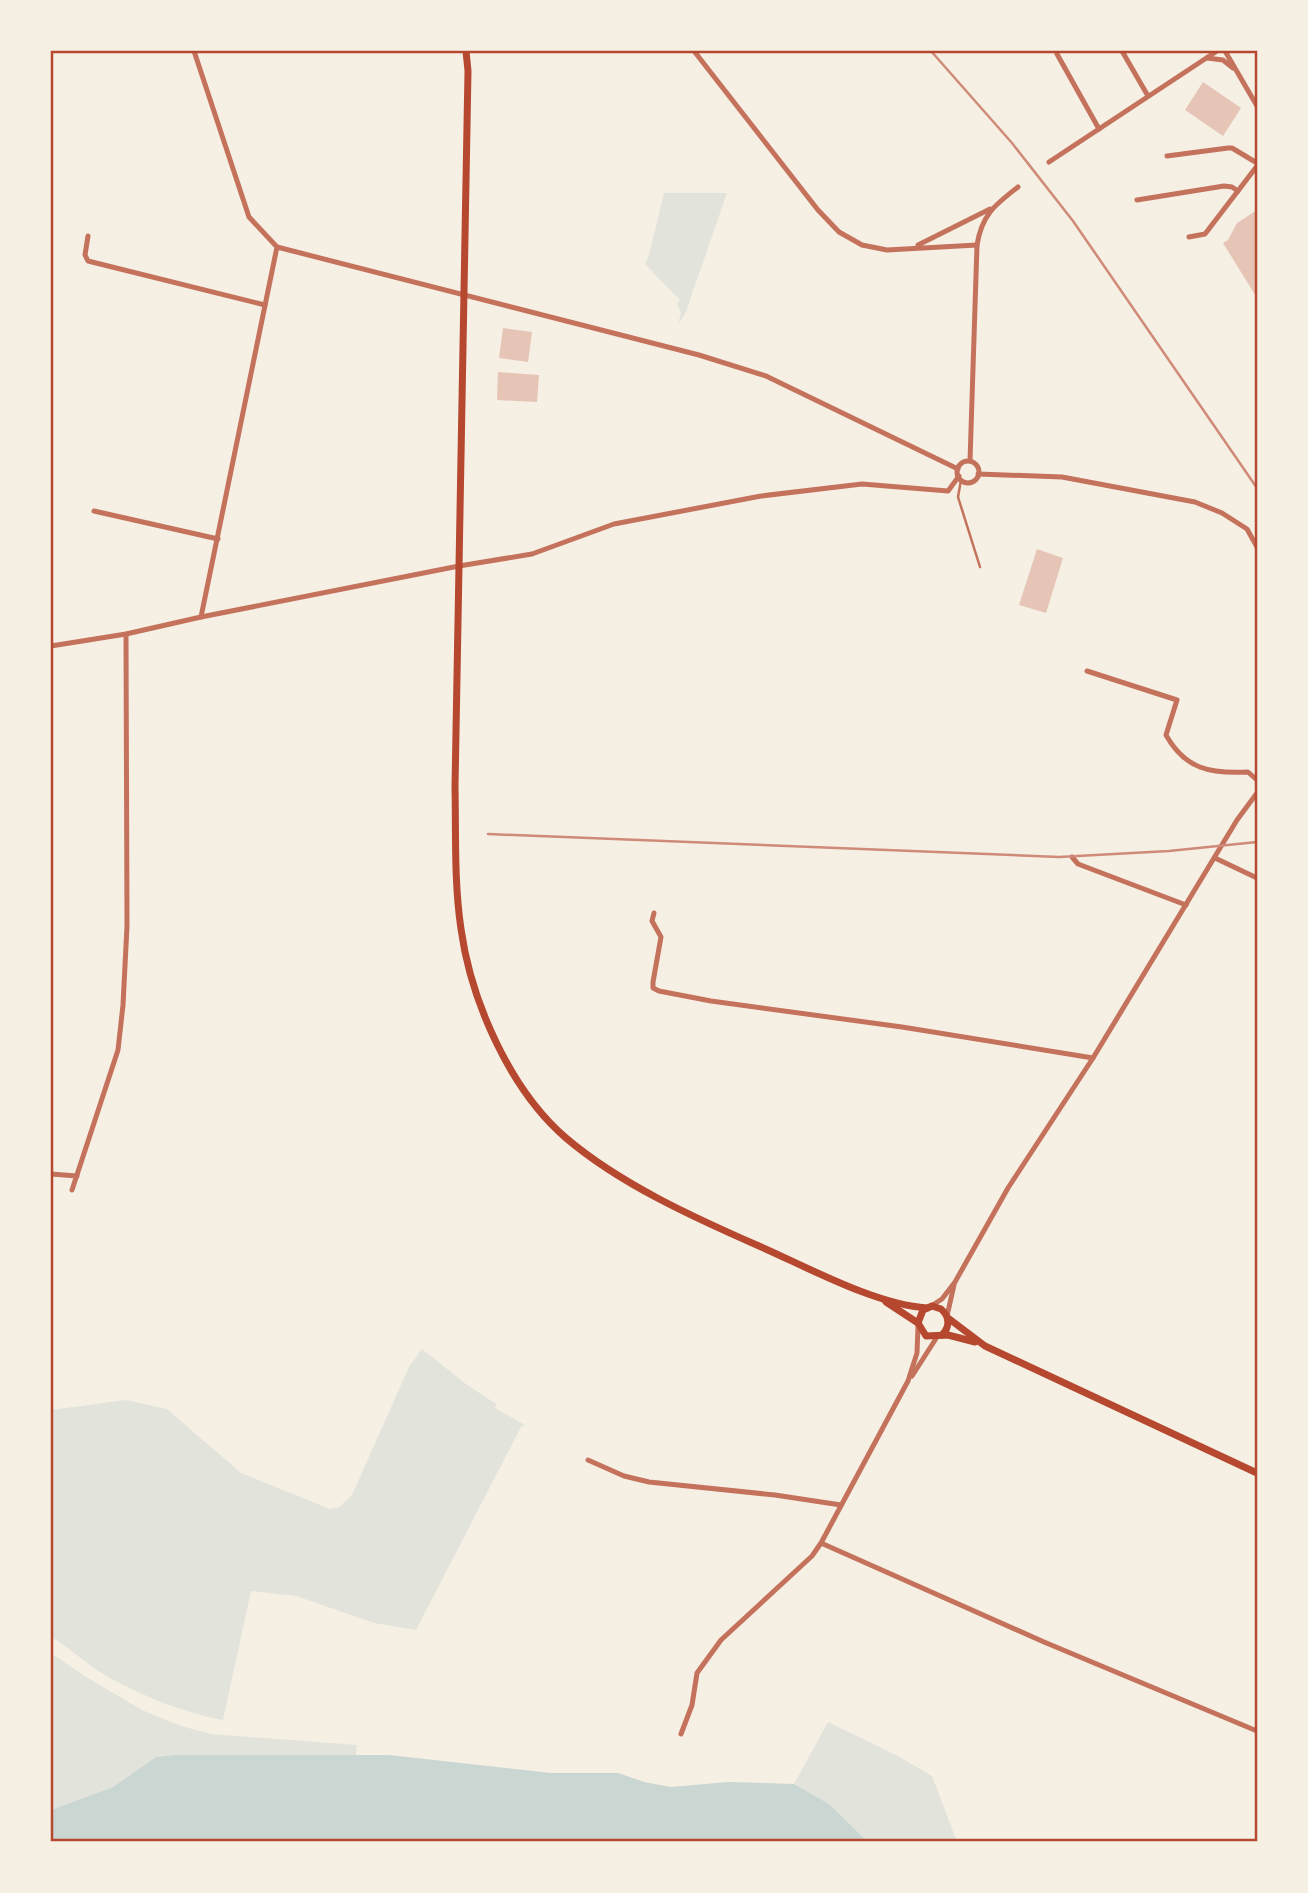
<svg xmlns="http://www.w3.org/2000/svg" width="1308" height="1893" viewBox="0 0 1308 1893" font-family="'IBM Plex Serif',serif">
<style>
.green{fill:#e2e4dc}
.water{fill:#c9d6d2}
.building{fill:#e6c5b7}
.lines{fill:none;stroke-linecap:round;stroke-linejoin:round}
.service{stroke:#c5725c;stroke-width:2.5}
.minor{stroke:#c5725c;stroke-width:5}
.secondary{stroke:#b5482f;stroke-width:7}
.rail{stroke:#cf8b77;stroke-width:2.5}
.neatline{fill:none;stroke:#b5482f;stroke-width:2.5}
</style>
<rect width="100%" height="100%" fill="#f6efe4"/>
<!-- green -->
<g class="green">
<path d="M664 193H727L685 314 678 324 681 313 677 304 680 300 645 264 649 255Z"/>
<path d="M422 1349 466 1384 496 1404 495 1408 525 1425 521 1427 416 1630 374 1623 296 1596 251 1591 223 1720C182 1712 141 1696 105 1675 86 1664 70 1648 51 1637V1410L126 1400 167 1409 241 1473 330 1509 339 1507 352 1495 409 1367Z"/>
<path d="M51 1653 83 1675 142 1710 181 1726 211 1734 357 1745 356 1755H175L156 1757 113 1787 51 1810Z"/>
<path d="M828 1722 898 1756 932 1776 957 1842H868L829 1804 794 1784Z"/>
</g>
<!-- water -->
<path class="water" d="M175 1755H389L551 1773H618L644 1782 671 1787 727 1782 794 1784 829 1804 868 1842H51V1810L113 1787 156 1757Z"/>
<!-- building -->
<g class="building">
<path d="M1203 82 1241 108 1223 136 1185 110Z"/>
<path d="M1257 210V298L1223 243 1228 240 1237 223Z"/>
<path d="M503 328 532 332 528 362 499 358Z"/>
<path d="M498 372 539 375 537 402 497 400Z"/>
<path d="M1037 549 1063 558 1046 613 1019 605Z"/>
</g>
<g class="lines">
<!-- service -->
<path class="service" d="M961 480 958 497 980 567"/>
<!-- minor -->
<g class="minor">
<path d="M194 51 249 217 277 247 699 355 766 376 958 469"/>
<path d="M694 51 818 210 839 232 862 245 887 250 977 245"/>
<path d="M1122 51 1148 96"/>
<path d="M1225 51 1257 106"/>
<path d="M1057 54 1099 129"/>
<path d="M1207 58 1223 60 1233 68"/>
<path d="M1167 156 1228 148H1232L1257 163"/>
<path d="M1049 162 1217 51"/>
<path d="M1137 200 1224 186 1232 187 1238 191"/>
<path d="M88 236 85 255 88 261 265 305"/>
<path d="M1189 237 1205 234 1257 166"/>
<path d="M918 245 990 209"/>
<path d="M970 461 977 245C982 214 995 205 1018 187"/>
<circle cx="968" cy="472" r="11"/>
<path d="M978 474 1062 477 1195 502 1222 513 1247 529 1257 547"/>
<path d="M94 511 218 539"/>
<path d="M201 617 277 247"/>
<path d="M51 646 126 634 201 617 459 566 532 554 614 524 761 496 862 484 948 491 959 476"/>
<path d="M1087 671 1177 700 1166 735C1185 769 1210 774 1248 772L1257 780"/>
<path d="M1072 857 1078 864 1186 905"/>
<path d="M1215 858 1257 878"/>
<path d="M654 913 652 921 661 937 653 982V988L659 991 711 1001 902 1027 1093 1058"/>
<path d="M51 1174 77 1176"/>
<path d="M72 1190 118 1050 123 1005 127 926 126 634"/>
<path d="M931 1306 942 1299 955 1282 1008 1188 1093 1058 1237 820 1257 793"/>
<path d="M947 1316 954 1285"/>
<path d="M912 1376 937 1337"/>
<path d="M588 1460 624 1476 649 1482 775 1495 841 1505"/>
<path d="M821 1543 1044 1642 1257 1731"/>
<path d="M681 1734 692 1705 697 1673 721 1640 812 1556 821 1543 908 1381 917 1353 918 1326"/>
</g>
<!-- secondary -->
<g class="secondary">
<path d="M466 51 468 71 455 787C456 834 454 882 461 929 471 1001 510 1090 566 1138 620 1184 695 1218 759 1246 807 1267 876 1305 927 1308"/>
<path d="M886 1302 918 1323 926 1336 948 1335 975 1342"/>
<path d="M948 1318 985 1346 1257 1473"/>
<path d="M918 1323 923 1310 932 1306 941 1309C950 1317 950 1327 942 1335"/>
</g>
<!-- rail -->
<g class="rail">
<path d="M931 51 1012 143 1073 221 1257 488"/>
<path d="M488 834 1059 857 1169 851 1257 842"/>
</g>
</g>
<!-- border -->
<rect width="1308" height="1893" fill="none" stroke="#f6efe4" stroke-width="105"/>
<rect x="52" y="52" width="1204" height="1788" class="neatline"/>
</svg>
